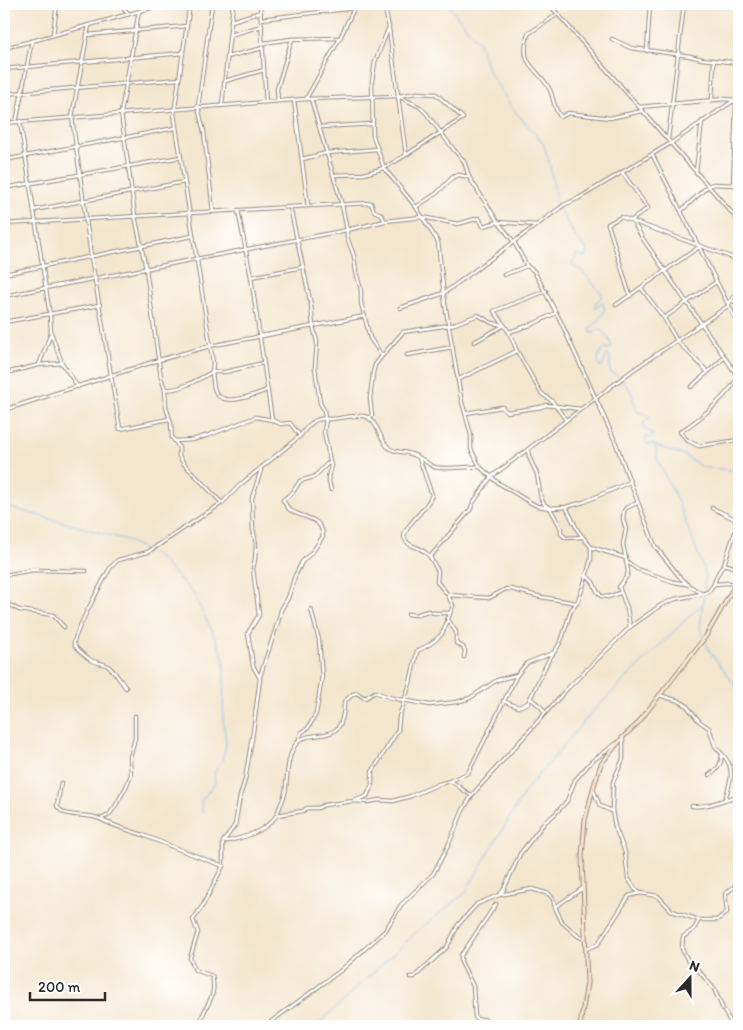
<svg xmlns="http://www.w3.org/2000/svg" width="743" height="1030" viewBox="0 0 743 1030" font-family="Itim,sans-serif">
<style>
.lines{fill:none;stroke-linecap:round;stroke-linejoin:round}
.stream{stroke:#78beef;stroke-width:1}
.street-casing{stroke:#90887c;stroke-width:4.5}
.secondary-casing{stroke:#90887c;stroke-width:5}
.street{stroke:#fff;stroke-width:2.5}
.secondary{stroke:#fde4d0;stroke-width:3}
</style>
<rect width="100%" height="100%" fill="#fff"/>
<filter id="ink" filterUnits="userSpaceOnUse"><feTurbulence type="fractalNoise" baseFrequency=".02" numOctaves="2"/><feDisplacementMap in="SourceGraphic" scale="10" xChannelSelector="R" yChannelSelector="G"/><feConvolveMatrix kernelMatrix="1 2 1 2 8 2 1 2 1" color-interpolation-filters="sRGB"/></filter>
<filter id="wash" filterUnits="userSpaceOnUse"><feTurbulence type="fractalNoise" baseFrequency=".0096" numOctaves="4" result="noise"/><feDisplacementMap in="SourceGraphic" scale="20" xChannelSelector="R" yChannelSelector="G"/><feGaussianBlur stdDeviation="1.12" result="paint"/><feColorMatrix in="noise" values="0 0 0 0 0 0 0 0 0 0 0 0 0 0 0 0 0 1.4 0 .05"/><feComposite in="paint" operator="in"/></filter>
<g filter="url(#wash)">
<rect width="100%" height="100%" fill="#f4e6ce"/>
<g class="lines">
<!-- stream -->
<g class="stream">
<path d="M450 4 449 6 479 43 489 72 513 109 543 143 549 161 557 205 577 239 586 248 587 254 585 257 577 254 572 263 574 267 581 270 602 294V297L598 300 595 304 596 309 602 302 605 309 599 321 590 328 591 333H594L596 330H601L608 337 612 347 610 349 605 348C598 354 596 358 600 367L603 365 607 355 610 356V372C618 375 629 386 632 395 634 401 635 407 639 413 644 414 648 412 649 418L644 422 643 425 645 429 652 433 653 436 651 438 646 437 645 440 647 444H654L659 447 684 455 702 467 739 471"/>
<path d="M655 446 658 461 678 502 706 575 700 628 710 652 739 690"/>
<path d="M4 506 127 540 159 558 193 593 217 641 224 660 223 719 226 744 222 761 214 773 215 783 201 801 203 813"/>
<path d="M316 1026 421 928 464 894 526 790 593 711 703 603"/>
</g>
</g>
</g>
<g filter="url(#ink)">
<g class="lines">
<!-- street casing -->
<g class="street-casing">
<g id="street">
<path d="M120 4 129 14"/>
<path d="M212 4 198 107 204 132 213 211"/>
<path d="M260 4 266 102"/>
<path d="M384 4 389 27 375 62 372 81 373 136 384 168 416 207 438 242 445 304 461 398 471 435V449L480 467 497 482 526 500 537 506 550 508 566 507 584 502 630 482 615 441 560 320 534 271 527 266 514 242 498 222 469 177 464 161 454 150 426 113 420 107 398 96"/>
<path d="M549 4 739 221"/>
<path d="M139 11 121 113 135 216 146 269 161 378 165 389 166 407 171 423 172 438 175 441 192 440 209 435 256 417 272 420 251 277 238 210"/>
<path d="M558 14 528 34C519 66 535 65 549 88 554 97 553 109 561 117L568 113 610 118 642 111"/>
<path d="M261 19 354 8"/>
<path d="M231 21 261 12"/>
<path d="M89 25 72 117 91 256 120 429 169 419"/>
<path d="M53 35 57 4"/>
<path d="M87 35 187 26"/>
<path d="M230 35 262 26"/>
<path d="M612 39 631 48 690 56 702 59 739 63"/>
<path d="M263 43 292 39 340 38"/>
<path d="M4 48 32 41 165 4"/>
<path d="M647 51 650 4"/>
<path d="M227 57 263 48"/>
<path d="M4 69 183 53"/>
<path d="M225 81 264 70"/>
<path d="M4 94 179 79"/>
<path d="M306 99 340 38 356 4"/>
<path d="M294 100 308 206 371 203 374 211 381 214 385 221 422 217 458 224 479 218 483 226 498 222 537 225"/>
<path d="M712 100 714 60"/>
<path d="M278 101 277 89 292 39"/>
<path d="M222 105 233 4"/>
<path d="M639 107 725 99 734 100 736 106 733 185"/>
<path d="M20 121 50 315 51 333 39 365"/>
<path d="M16 122C22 95 26 68 32 41"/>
<path d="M4 123 306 99 398 96 417 93 436 94 463 118 406 155"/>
<path d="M320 127 373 124"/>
<path d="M668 139 684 4"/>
<path d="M652 154 739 326"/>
<path d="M302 159 327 153 378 149"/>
<path d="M4 160 175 128"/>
<path d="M622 172 648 208 632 220 643 239 739 378"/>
<path d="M696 172 702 121"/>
<path d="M333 175 364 174 384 168 406 155 389 29"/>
<path d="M4 188 181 157"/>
<path d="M416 207 437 193 453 177 459 175 469 177"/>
<path d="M34 210 184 182"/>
<path d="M681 211 708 186 713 184 739 185"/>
<path d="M4 224 308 206"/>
<path d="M303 267 311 305 313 326 317 342 315 368 320 403 324 410 325 419"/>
<path d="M4 274 192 236"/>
<path d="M504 275 527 266"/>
<path d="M251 277 303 267 290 207"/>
<path d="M641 288 664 318 677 341 708 372"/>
<path d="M546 291 494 311 509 332 517 351 541 393 552 401 566 420"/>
<path d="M4 296C118 274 233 252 347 230L342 205 311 99"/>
<path d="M630 296 608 224 621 217 739 260"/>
<path d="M733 301 739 304"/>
<path d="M616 305 699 247"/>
<path d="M400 308 444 293 564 205 579 198 671 143 739 97"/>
<path d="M664 318 716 282"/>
<path d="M4 322 100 305"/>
<path d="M449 326 478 315 492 323 503 325"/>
<path d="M509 332 533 324 556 313"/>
<path d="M51 333 62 363 78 387"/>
<path d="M474 342 503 326"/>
<path d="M4 352 6 373 39 365 62 363"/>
<path d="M407 355 453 347"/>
<path d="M382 356 370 338 361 303V290L356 272 354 256 347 237V230L385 221"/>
<path d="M263 363 225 372H212C213 378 213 386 215 391 222 409 256 394 267 390"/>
<path d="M738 378C723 400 703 417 680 432L688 441 699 446 739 440"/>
<path d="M459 379 517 351"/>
<path d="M691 387 725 357"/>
<path d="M165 389C178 392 201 378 212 372L213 363 174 114 190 4"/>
<path d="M4 410 159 360 210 346 365 316"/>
<path d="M466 413 502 407 507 412 541 407 546 405 581 409"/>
<path d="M369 418 372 415 370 398 373 373 375 365 382 356 403 332 449 325"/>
<path d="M326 419C338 420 352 414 364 416 378 419 379 440 389 448 396 453 403 451 411 454 420 456 426 463 434 467 444 470 467 466 480 467"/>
<path d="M272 420 281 424 290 423 300 436C307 428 313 417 326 419L324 432 331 466 328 477 331 490"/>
<path d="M175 441 179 448V456L184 464 222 503"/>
<path d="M528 450 529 457 537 474 541 499 545 505 550 508 561 528V534L566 538 582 537"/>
<path d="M419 458 432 495C426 511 406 523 404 537 408 547 414 545 422 550 425 552 427 554 429 556"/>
<path d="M630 482 655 546 679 576 687 584 702 594 708 592 714 584 728 583 735 584"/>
<path d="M712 508 739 521"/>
<path d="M591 547 626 558"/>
<path d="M626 561 637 569 674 582 687 584"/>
<path d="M724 564 739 569"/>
<path d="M4 575 33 570 86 571"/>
<path d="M586 575 593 582 597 591 601 596 608 597 620 593"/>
<path d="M714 584 717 575 724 564 739 521"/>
<path d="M448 595 489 598 506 589H511L541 597 577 603"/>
<path d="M4 602 19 610 53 615 64 627"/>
<path d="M408 614 415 615 428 611 434 613H449"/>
<path d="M447 618 456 632V643L463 647 465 651 464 657"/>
<path d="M630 627 627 608 619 587 627 576 628 571 623 544 626 529 623 519 624 511 626 508 637 503"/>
<path d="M260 676 278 622 281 610 288 598 295 576 302 562 314 550 323 536C322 516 303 519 290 510 287 508 285 503 283 500L293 492 300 481 314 477 327 464 330 463"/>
<path d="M126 688C120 681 114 669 106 665 99 662 93 663 88 658 84 655 76 649 74 644 72 637 104 579 110 568L118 560 148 552 222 503 241 484 300 436"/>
<path d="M659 695 679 701 686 705 700 722 709 728 715 746 722 754"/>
<path d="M530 698 541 707 545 713"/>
<path d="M503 701 518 707 528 703 549 659 557 648 562 639 571 610 577 603 583 587 588 570 591 559V547L578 531 566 507"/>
<path d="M623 737V759L613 782 612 811 615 827 625 852 628 878 635 889 640 893 658 896 672 911 699 920H717L727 912 725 894 739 883"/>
<path d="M298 742 301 733 308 728 316 714 322 677 319 640 311 609"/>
<path d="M709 775C719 769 721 765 722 754 736 768 731 781 725 799"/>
<path d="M450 781 468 773 517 675 527 663 553 653"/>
<path d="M61 783 57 806C65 820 87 812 100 819 113 826 128 830 143 835 170 846 196 856 223 866"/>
<path d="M593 789 600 806 612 811"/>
<path d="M735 797 739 806"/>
<path d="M354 801 367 796 372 785V772L398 730 399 717 410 683 417 651C426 647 434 642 441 635 444 632 450 612 453 606L448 595 437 582 438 571 430 557 470 510 473 503 491 477 633 370 728 306 739 287"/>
<path d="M692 806C708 808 723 799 739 796"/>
<path d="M277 815C279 807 283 801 285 793 288 779 286 757 296 744 311 725 344 751 344 702L353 694 357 693 365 698 375 692 392 698 430 705 457 702 470 698 497 680 517 675"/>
<path d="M101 819 109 815 116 805 126 787 131 775 130 757 135 738V716"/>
<path d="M223 842C243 838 264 833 277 815L303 811 307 808H318L324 805 354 801 368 802 379 800 393 801 411 796 439 784 450 781C459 785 463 792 472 795"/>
<path d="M500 894 503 891 520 854 545 822 554 815 567 801 575 780 592 761 617 743"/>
<path d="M555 907 583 888"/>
<path d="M699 920 694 929 683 937 682 949 688 961 694 965 714 989 724 1011 733 1026"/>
<path d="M586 949 598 944 629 896 640 893"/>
<path d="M410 977H414L447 947 458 925 477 904 499 895 532 889 549 894 553 899 555 907 562 922 578 936 584 939"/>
<path d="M200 1026C202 1005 218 1001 212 976L195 970 190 958 198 932 193 920 203 905 223 866V842L235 825 240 796 245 780 253 732 260 678 253 666 248 633 259 615 253 569 255 559 256 544 253 529 252 498 261 470"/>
<path d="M265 1026 340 971 385 931 401 905 433 874 448 846 463 810 472 795 566 690 630 627 661 605 675 599 702 594"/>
<path d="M493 1026 484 1019 478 1020 475 1017 473 986 461 962V955L465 950 496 904"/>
</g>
</g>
<!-- secondary casing -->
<g class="secondary-casing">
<path id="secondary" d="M580 1026 587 983 582 856 585 820 593 789 601 764 623 737 638 723 706 636 739 578"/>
</g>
<!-- street -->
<use href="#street" class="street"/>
<!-- secondary -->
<use href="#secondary" class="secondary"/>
</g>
</g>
<!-- margin -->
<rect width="743" height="1030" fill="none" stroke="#fff" stroke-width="20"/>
<!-- north arrow -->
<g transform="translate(690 978) rotate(21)" stroke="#ffffff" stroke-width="4" paint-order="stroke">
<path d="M0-4L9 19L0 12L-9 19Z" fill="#2b2b2b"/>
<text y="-8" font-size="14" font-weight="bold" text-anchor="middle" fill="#2b2b2b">N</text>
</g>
<!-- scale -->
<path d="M30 992v8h75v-8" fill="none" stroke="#2b2b2b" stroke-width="2.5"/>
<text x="38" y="992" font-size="15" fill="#2b2b2b" stroke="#ffffff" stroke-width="4" paint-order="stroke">200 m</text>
</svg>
